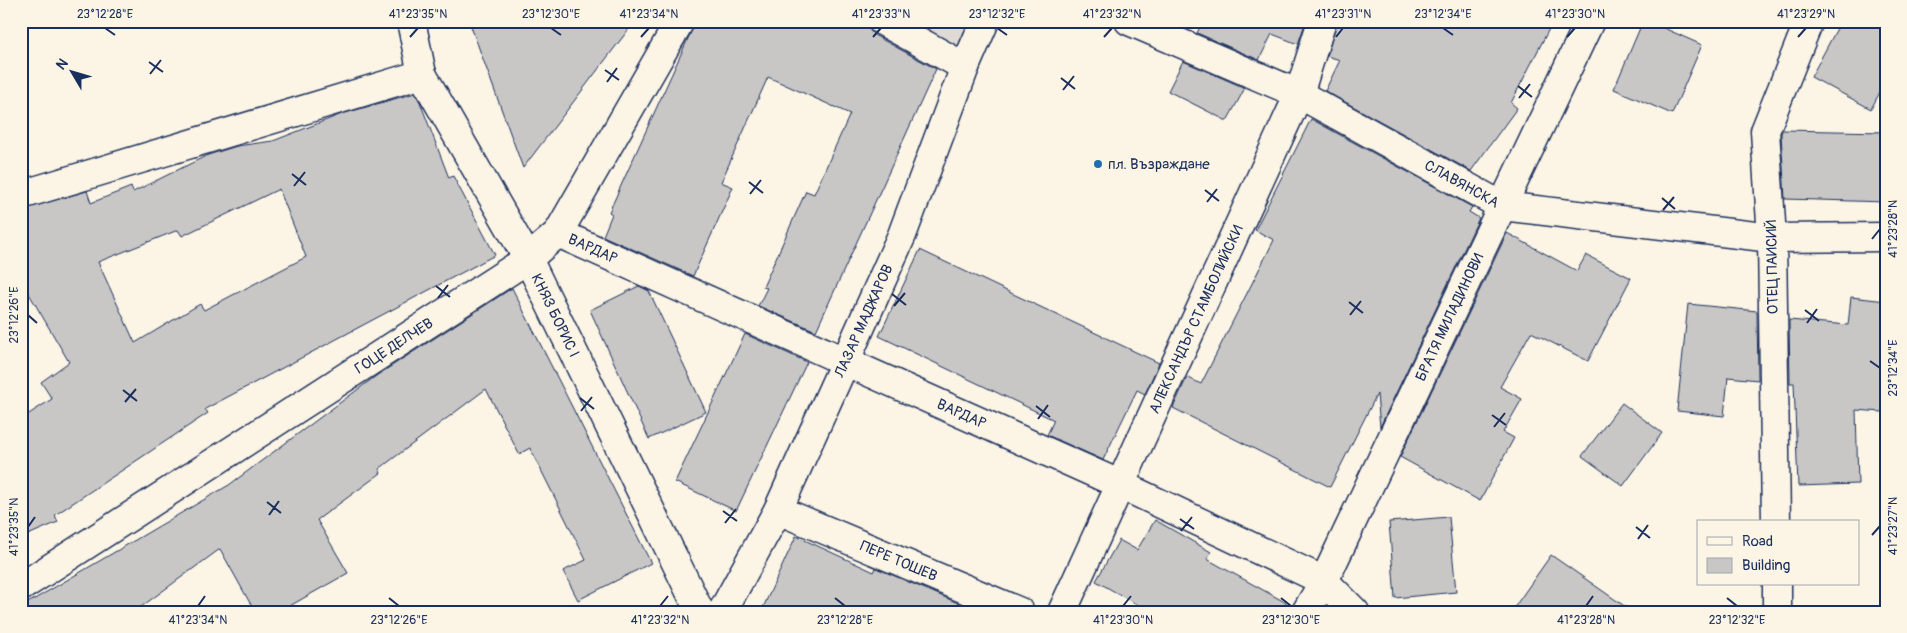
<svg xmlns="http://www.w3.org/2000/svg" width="1907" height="633" viewBox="0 0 1907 633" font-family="Pangolin,sans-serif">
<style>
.green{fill:#dfdbd4;stroke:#7d8599}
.building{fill:#c8c7c6;stroke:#1b2f5e;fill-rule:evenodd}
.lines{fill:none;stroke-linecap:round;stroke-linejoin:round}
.street-casing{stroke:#1b2f5e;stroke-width:31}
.street{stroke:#fcf5e5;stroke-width:28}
.ticks{fill:none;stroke:#1b2f5e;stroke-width:2}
.poi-dot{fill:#1f6fb2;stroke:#fcf5e5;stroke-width:2}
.labels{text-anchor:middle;stroke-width:4;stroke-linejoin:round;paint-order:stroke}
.poi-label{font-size:15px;fill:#1b2f5e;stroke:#fcf5e5;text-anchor:start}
.street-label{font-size:15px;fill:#1b2f5e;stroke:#fcf5e5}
.neatline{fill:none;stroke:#1b2f5e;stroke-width:2}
.ticks-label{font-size:12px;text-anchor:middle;fill:#1b2f5e}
</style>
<rect width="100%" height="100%" fill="#fcf5e5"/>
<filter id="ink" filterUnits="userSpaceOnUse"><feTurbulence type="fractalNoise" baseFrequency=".02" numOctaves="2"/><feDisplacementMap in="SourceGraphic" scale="10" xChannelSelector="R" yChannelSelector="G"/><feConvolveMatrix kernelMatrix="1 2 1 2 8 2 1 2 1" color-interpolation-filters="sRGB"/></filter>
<g filter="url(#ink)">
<!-- green -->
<path class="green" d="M882 21H985L965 67Z"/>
<!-- building -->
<g class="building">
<path d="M469 21H635L523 168Z"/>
<path d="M696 21H860L867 25 869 29 874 35 936 69 816 331 758 306 767 288 763 287 806 191 814 194 850 114 768 77 721 182 733 187 693 276 603 236 612 214 609 212Z"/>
<path d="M1203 21H1306L1298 44 1272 34 1259 60 1197 33Z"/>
<path d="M1337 21H1553L1511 103 1517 108 1471 171 1325 91 1340 60 1327 56Z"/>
<path d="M1643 21H1648L1702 45 1672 114 1614 89Z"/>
<path d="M1841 21H1886V81L1871 109 1811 77Z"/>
<path d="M1183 61 1245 88 1227 121 1168 91Z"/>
<path d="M415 93 420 102 449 178 453 176 495 255 205 409 208 413 55 515 58 522 21 538V419L52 399 41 382 69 362 21 280V210L87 191 91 203 131 187 133 192 208 155 237 146 273 141 342 114ZM279 189 306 257 204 310 200 304 135 343 98 262 178 230 182 236Z"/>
<path d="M1311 119 1472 207 1469 212 1479 218 1380 427 1377 394 1330 487 1173 408 1187 377 1201 384 1274 240 1255 230Z"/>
<path d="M1782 130 1886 132V202L1785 199 1781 134Z"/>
<path d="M1507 233 1577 271 1586 255 1631 278 1588 361 1531 332 1500 387 1522 399 1503 432 1514 438 1480 501 1400 457Z"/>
<path d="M920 250 1159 363 1145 394 1137 390 1103 460 1047 435 1054 420 879 336Z"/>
<path d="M639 286 649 291 706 412 649 439 590 310Z"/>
<path d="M512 288 651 563 578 600 563 571 586 560 530 448 519 454 486 389 379 469 381 473 317 520 348 573 279 612H255L220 549 134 612H21V607L229 485 376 376Z"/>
<path d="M1851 297 1886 301V383L1882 412 1856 410 1858 484 1798 486 1794 383H1790L1789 320 1848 325Z"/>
<path d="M1688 304 1757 311 1758 380 1728 377 1724 416 1677 411Z"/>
<path d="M745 334 807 362 736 511 675 482Z"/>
<path d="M1622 403 1662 433 1623 486 1582 456Z"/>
<path d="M1449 517 1456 592 1395 598 1389 522Z"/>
<path d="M1155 520 1211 552 1207 559 1292 606 1290 612H1150L1096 581 1119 540 1137 550Z"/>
<path d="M796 536 874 572 876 568 979 612H761Z"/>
<path d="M1551 555 1633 612H1511Z"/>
</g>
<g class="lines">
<!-- street casing -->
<g class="street-casing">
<g id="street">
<path id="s1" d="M411 21 422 74 528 259 700 612"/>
<path d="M882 21 965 67"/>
<path id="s2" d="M1129 21 1299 94 1502 206 1772 238 1886 237"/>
<path d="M21 195 422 74"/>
<path id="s3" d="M558 233 1119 484 1324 581 1355 612"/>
<path id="s4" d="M778 510 1020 612"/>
<path d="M1776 522 1772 238 1765 131 1809 21"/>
<path d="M1777 584V612"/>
<path id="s5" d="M21 587 528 259 558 233 680 21"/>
<path id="s6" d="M722 612 778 510 845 362 902 235 965 67 985 21"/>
<path id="s7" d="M1062 612 1299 94 1322 21"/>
<path id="s8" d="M1306 612 1324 581 1590 21"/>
</g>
</g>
<!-- street -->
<use href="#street" class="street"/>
</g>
</g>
<!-- ticks -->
<path class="ticks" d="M105 28 115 35M551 28 561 35M997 28 1007 35M1443 28 1453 35M410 37 418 28M641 37 649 28M873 37 881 28M1104 37 1112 28M1336 37 1343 28M1567 37 1575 28M1798 37 1806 28M149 62 163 72M605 70 619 80M150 74 161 60M1061 78 1075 89M607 82 617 68M1518 86 1532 97M1063 90 1074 76M1519 98 1530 84M292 174 306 185M749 182 763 193M294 186 305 172M1205 190 1219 201M750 194 761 180M1662 198 1675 209M1207 202 1217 189M1663 210 1674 197M1872 239 1880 229M436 286 450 297M892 294 906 305M438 298 448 285M1349 302 1363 313M894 306 905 293M1805 310 1819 321M28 315 37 323M1350 315 1361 301M1807 323 1817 309M1870 361 1880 368M123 390 137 401M580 398 594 409M125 402 136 389M1036 406 1050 417M581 411 592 397M1492 415 1506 425M1038 419 1048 405M1494 427 1505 413M267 502 281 513M723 511 737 521M269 515 279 501M1180 519 1194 529M725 523 736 509M28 527 35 517M1636 527 1650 538M1181 531 1192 517M1872 535 1880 526M1638 539 1648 525M389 598 399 606M835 598 845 606M1281 598 1291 606M1727 598 1737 606M198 606 205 596M660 606 668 596M1123 606 1131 596M1586 606 1593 596"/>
<!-- markers -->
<circle class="poi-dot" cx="1098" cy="164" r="5"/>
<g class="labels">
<!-- poi labels -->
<g class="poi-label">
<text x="1108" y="169">пл. Възраждане</text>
</g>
<!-- street labels -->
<g class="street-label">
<text dy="5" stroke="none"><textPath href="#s2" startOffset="371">СЛАВЯНСКА</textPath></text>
<text dy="5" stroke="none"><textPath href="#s3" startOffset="38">ВАРДАР</textPath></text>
<text transform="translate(1772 267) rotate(-91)" y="5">ОТЕЦ ПАИСИЙ</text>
<text dy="5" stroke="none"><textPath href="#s1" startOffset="330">КНЯЗ БОРИС I</textPath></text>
<text dy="5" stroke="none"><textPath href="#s8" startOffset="328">БРАТЯ МИЛАДИНОВИ</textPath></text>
<text dy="5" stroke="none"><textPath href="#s7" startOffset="322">АЛЕКСАНДЪР СТАМБОЛИЙСКИ</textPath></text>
<text dy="5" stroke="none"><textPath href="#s6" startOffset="324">ЛАЗАР МАДЖАРОВ</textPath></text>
<text dy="5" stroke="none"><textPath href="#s5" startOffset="444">ГОЦЕ ДЕЛЧЕВ</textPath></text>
<text dy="5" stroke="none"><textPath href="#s3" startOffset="442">ВАРДАР</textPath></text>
<text dy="5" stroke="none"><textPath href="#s4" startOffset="131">ПЕРЕ ТОШЕВ</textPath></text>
</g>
</g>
<!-- margin -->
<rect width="1907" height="633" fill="none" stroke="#fcf5e5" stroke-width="55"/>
<!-- legend -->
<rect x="1697" y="520" width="162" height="65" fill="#fcf5e5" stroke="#a2a6af"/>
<rect x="1707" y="537" width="25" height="8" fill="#fcf5e5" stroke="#a2a6af"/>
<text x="1742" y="546" font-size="15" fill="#1b2f5e">Road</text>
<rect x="1707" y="558" width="25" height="15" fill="#c8c7c6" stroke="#a2a6af"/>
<text x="1742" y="570" font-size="15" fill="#1b2f5e">Building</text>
<!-- north arrow -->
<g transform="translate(72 72) rotate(308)" stroke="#fcf5e5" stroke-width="4" paint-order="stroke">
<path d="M0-4L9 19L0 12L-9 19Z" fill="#1b2f5e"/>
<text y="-8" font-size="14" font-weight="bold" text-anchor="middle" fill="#1b2f5e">N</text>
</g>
<rect x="28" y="28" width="1852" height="578" class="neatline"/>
<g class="ticks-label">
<text x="105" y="18">23°12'28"E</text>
<text x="418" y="18">41°23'35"N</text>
<text x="551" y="18">23°12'30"E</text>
<text x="649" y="18">41°23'34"N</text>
<text x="881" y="18">41°23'33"N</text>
<text x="997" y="18">23°12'32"E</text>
<text x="1112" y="18">41°23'32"N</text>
<text x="1343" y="18">41°23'31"N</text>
<text x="1443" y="18">23°12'34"E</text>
<text x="1575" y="18">41°23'30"N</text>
<text x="1806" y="18">41°23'29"N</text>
<text transform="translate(1893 229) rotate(-90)" y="4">41°23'28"N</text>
<text transform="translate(14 315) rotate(-90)" y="4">23°12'26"E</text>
<text transform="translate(1893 368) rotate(-90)" y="4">23°12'34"E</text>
<text transform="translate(1893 526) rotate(-90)" y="4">41°23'27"N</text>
<text transform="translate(14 527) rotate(-90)" y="4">41°23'35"N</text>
<text x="198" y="624">41°23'34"N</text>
<text x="399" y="624">23°12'26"E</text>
<text x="660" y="624">41°23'32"N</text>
<text x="845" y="624">23°12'28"E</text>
<text x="1123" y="624">41°23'30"N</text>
<text x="1291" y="624">23°12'30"E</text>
<text x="1586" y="624">41°23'28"N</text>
<text x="1737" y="624">23°12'32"E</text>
</g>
</svg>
